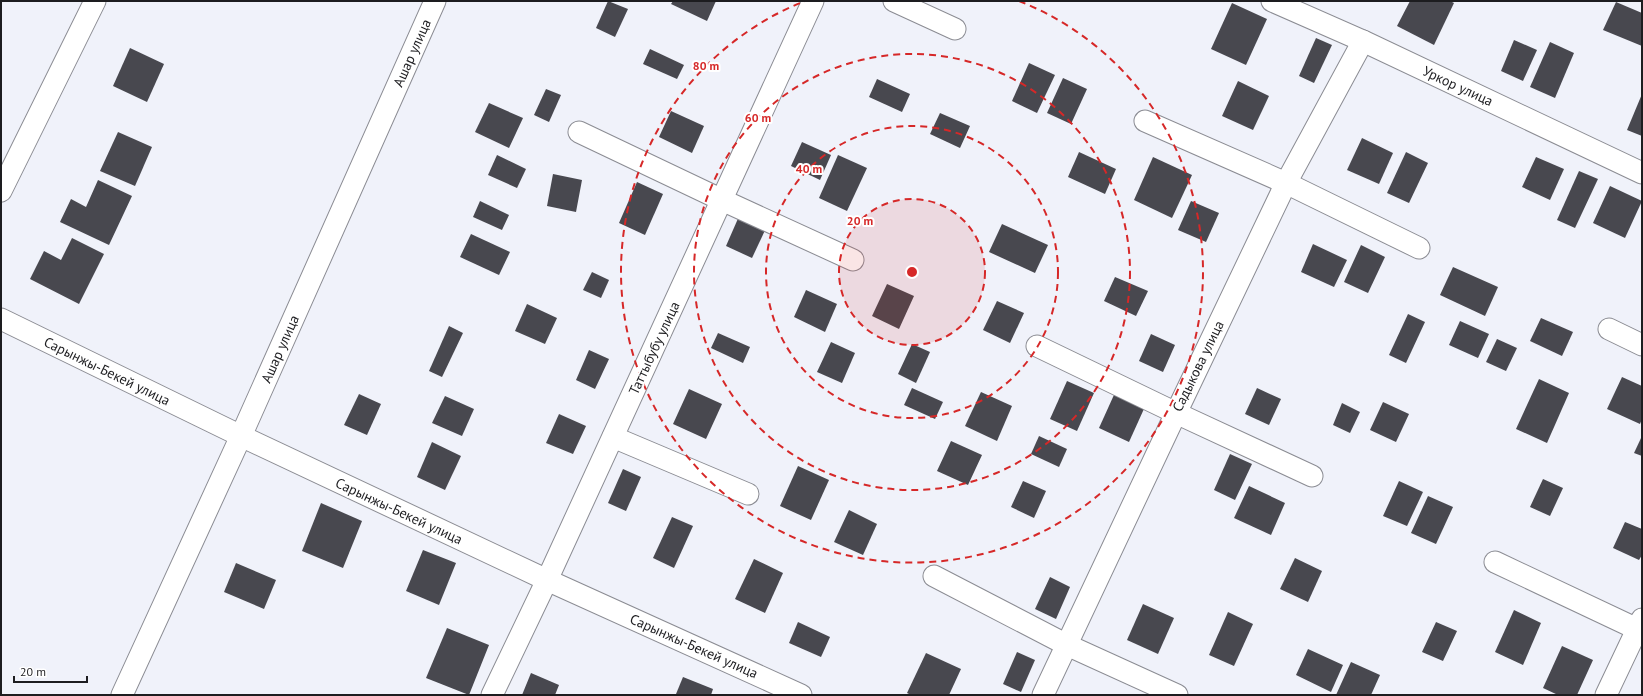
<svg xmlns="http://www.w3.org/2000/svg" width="1643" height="696" viewBox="0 0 1643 696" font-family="'PT Sans',sans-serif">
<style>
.building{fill:#48484f}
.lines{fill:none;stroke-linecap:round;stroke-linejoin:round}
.minor-casing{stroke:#8b8c93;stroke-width:23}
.minor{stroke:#fff;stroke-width:21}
.ring{fill:none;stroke:#d62828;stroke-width:2;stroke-dasharray:7 5}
.labels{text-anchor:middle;stroke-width:4;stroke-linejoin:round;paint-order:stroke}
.street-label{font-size:14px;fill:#1d1d20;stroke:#fff}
.centre{fill:#d62828;stroke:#fff;stroke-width:2}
.ring-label{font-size:12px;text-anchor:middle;font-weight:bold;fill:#d62828;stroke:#fff;stroke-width:4;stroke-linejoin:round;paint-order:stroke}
</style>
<rect width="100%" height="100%" fill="#f0f2fa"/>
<!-- building -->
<g class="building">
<path d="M608 1 628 9 615 37 596 28Z"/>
<path d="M673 1H716L707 21 671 4Z"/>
<path d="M1410 1H1450L1454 3 1434 45 1397 26Z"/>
<path d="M1616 2 1642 13V46L1603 30Z"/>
<path d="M1232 3 1267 19 1246 65 1211 49Z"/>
<path d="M1316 38 1332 45 1314 83 1299 76Z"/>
<path d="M1514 40 1537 50 1523 81 1501 71Z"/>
<path d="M1550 42 1574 53 1555 98 1530 87Z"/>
<path d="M130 48 164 64 147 102 113 86Z"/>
<path d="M650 49 684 65 677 79 643 64Z"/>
<path d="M1029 63 1055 75 1037 113 1012 101Z"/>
<path d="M1063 78 1087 89 1071 124 1047 113Z"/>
<path d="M877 79 910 94 902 112 869 97Z"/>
<path d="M1238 81 1269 96 1253 130 1222 116Z"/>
<path d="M546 89 561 95 549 122 534 115Z"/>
<path d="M1642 94V136L1627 130Z"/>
<path d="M489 103 523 118 509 148 475 132Z"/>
<path d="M671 111 704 126 692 153 659 137Z"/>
<path d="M940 113 970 126 960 148 930 134Z"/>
<path d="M118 132 152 147 135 186 100 171Z"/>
<path d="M1362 138 1393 153 1379 184 1347 170Z"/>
<path d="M802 142 831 155 820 180 791 166Z"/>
<path d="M1079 152 1116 169 1105 194 1068 177Z"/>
<path d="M1406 152 1428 163 1409 203 1387 193Z"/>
<path d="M497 155 526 169 517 188 488 175Z"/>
<path d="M838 155 867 168 847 211 819 198Z"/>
<path d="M1153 157 1192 175 1172 218 1134 200Z"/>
<path d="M1536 157 1564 169 1550 200 1522 187Z"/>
<path d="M1579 171 1598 179 1575 228 1557 220Z"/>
<path d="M553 174 582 180 576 212 547 206Z"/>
<path d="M98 180 132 196 109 245 60 222 71 199 86 207Z"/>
<path d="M637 182 663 194 645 235 619 223Z"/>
<path d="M1610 186 1642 201 1625 238 1593 223Z"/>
<path d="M480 201 509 215 502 230 473 217Z"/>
<path d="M1191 201 1219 213 1206 242 1178 230Z"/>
<path d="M740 214 767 226 752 258 726 246Z"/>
<path d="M1002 224 1048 245 1035 273 989 252Z"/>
<path d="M471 234 510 252 499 275 460 257Z"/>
<path d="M72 238 104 254 79 304 30 279 44 251 61 260Z"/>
<path d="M1313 244 1347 260 1334 287 1301 272Z"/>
<path d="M1361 245 1385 257 1368 293 1344 282Z"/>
<path d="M1453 267 1498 287 1485 316 1440 295Z"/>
<path d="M592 272 609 280 601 298 583 290Z"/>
<path d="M1115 277 1148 291 1136 316 1104 301Z"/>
<path d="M887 284 914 296 899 329 872 316Z"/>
<path d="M806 290 837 304 825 332 794 317Z"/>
<path d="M997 301 1024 313 1010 343 983 330Z"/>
<path d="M527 304 557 318 545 344 515 331Z"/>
<path d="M1408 314 1425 322 1406 363 1389 355Z"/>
<path d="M1541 318 1573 332 1562 356 1530 341Z"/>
<path d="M1460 321 1489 334 1478 358 1449 345Z"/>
<path d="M449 326 463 333 442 377 429 371Z"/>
<path d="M718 333 750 347 743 363 711 348Z"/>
<path d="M1151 334 1175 345 1163 372 1139 361Z"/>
<path d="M1497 339 1517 348 1506 371 1486 362Z"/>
<path d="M831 342 855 353 842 383 817 372Z"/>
<path d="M912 344 930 352 916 383 898 374Z"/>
<path d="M589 350 609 359 595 389 576 380Z"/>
<path d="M1622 377 1642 386V419L1640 424 1607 409Z"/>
<path d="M1539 379 1569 393 1547 443 1516 429Z"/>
<path d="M1067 381 1094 393 1077 431 1050 419Z"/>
<path d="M1118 386 1148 400 1129 442 1099 428Z"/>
<path d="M912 388 943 402 935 419 904 405Z"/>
<path d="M1257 388 1281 399 1269 425 1245 414Z"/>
<path d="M689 389 722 404 706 439 673 424Z"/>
<path d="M981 392 1012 406 997 441 965 426Z"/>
<path d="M359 394 381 404 367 435 344 425Z"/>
<path d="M445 396 474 409 462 436 432 423Z"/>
<path d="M1383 402 1409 414 1396 442 1370 430Z"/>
<path d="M1342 403 1360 412 1350 433 1333 425Z"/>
<path d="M559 414 586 426 573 454 546 443Z"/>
<path d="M1039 436 1067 449 1059 467 1031 454Z"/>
<path d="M1642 436V456L1634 453Z"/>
<path d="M951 441 982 455 968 485 937 471Z"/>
<path d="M432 442 461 456 445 490 417 477Z"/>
<path d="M1230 454 1252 464 1235 500 1214 490Z"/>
<path d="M798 466 829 480 811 520 780 506Z"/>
<path d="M623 469 641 477 626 511 608 503Z"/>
<path d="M1543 479 1563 488 1550 516 1530 507Z"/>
<path d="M1023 481 1046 491 1034 518 1011 507Z"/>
<path d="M1399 481 1423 492 1407 526 1383 516Z"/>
<path d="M1249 486 1285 503 1271 535 1234 518Z"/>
<path d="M1428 496 1453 507 1436 544 1411 533Z"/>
<path d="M321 503 362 521 343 568 302 551Z"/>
<path d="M849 510 877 524 863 555 834 542Z"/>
<path d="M672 517 693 526 674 568 653 558Z"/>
<path d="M1625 522 1642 529V555L1639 560 1613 548Z"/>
<path d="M423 550 456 563 439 605 406 591Z"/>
<path d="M1295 558 1322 571 1308 602 1280 589Z"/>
<path d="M754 559 783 573 765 613 735 599Z"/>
<path d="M236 563 276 580 264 609 224 592Z"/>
<path d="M1050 577 1070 587 1056 619 1035 609Z"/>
<path d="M1143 604 1174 618 1158 654 1127 640Z"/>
<path d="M1514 610 1541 623 1523 665 1495 652Z"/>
<path d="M1228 612 1253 624 1234 666 1209 655Z"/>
<path d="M798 622 830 637 821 657 789 643Z"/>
<path d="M1436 622 1457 631 1443 661 1422 652Z"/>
<path d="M447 628 489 645 469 695 426 678Z"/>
<path d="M1562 646 1593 660 1577 695H1558L1543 688Z"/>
<path d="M1308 649 1343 665 1331 692 1296 675Z"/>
<path d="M1017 652 1035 660 1021 692 1003 684Z"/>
<path d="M926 653 961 669 949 695H911L907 693Z"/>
<path d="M1351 662 1380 675 1371 695H1336Z"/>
<path d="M531 673 559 685 555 695H522Z"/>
<path d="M683 677 713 689 711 695 676 694Z"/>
</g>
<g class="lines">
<!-- minor casing -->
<g class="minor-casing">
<g id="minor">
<path d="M894 1 955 29"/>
<path d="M1272 1 1363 41 1642 173"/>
<path d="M1145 121 1286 183 1419 248"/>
<path d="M579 132 722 200 853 260"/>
<path d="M1 191 95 1"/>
<path d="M1 319 241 436 547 580 801 695"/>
<path d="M1609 329 1642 345"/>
<path d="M1037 346 1176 413 1312 476"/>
<path d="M613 437 748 494"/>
<path d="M1495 562 1637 629"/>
<path d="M934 576 1067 645 1177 695"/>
<path d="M122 695 241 436 435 1"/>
<path d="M492 695 547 580 813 1"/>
<path d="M1043 695 1176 413 1286 183 1363 41"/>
<path d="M1606 695 1642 619"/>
</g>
</g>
<!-- minor -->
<use href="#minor" class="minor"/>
</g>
<!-- distance rings -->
<circle cx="912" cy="272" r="73" fill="#d62828" fill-opacity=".12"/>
<g class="ring">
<circle cx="912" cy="272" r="73"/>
<circle cx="912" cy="272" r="146"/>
<circle cx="912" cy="272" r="218"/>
<path d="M1019 1A291 291 0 1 1 805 1"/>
</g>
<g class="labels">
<!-- street labels -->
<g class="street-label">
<text transform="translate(412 53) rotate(-66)" y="5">Ашар улица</text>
<text transform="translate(1458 86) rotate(25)" y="5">Уркор улица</text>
<text transform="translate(654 348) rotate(-65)" y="5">Таттыбубу улица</text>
<text transform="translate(280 349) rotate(-66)" y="5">Ашар улица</text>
<text transform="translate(1198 366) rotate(-64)" y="5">Садыкова улица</text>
<text transform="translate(107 371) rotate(26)" y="5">Сарынжы-Бекей улица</text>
<text transform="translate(399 511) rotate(25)" y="5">Сарынжы-Бекей улица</text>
<text transform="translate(694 646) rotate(24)" y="5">Сарынжы-Бекей улица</text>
</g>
</g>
<circle cx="912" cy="272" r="6" class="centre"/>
<g class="ring-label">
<text x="706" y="70">80 m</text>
<text x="758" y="122">60 m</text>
<text x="809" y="173">40 m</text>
<text x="860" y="225">20 m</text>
</g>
<!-- border -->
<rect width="1643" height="696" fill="none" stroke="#1d1d20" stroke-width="4"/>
<!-- scale -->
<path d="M14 676v6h73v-6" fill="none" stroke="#1d1d20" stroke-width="2"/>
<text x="20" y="676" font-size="12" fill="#1d1d20" stroke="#ffffff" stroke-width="3" paint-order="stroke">20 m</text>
</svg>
